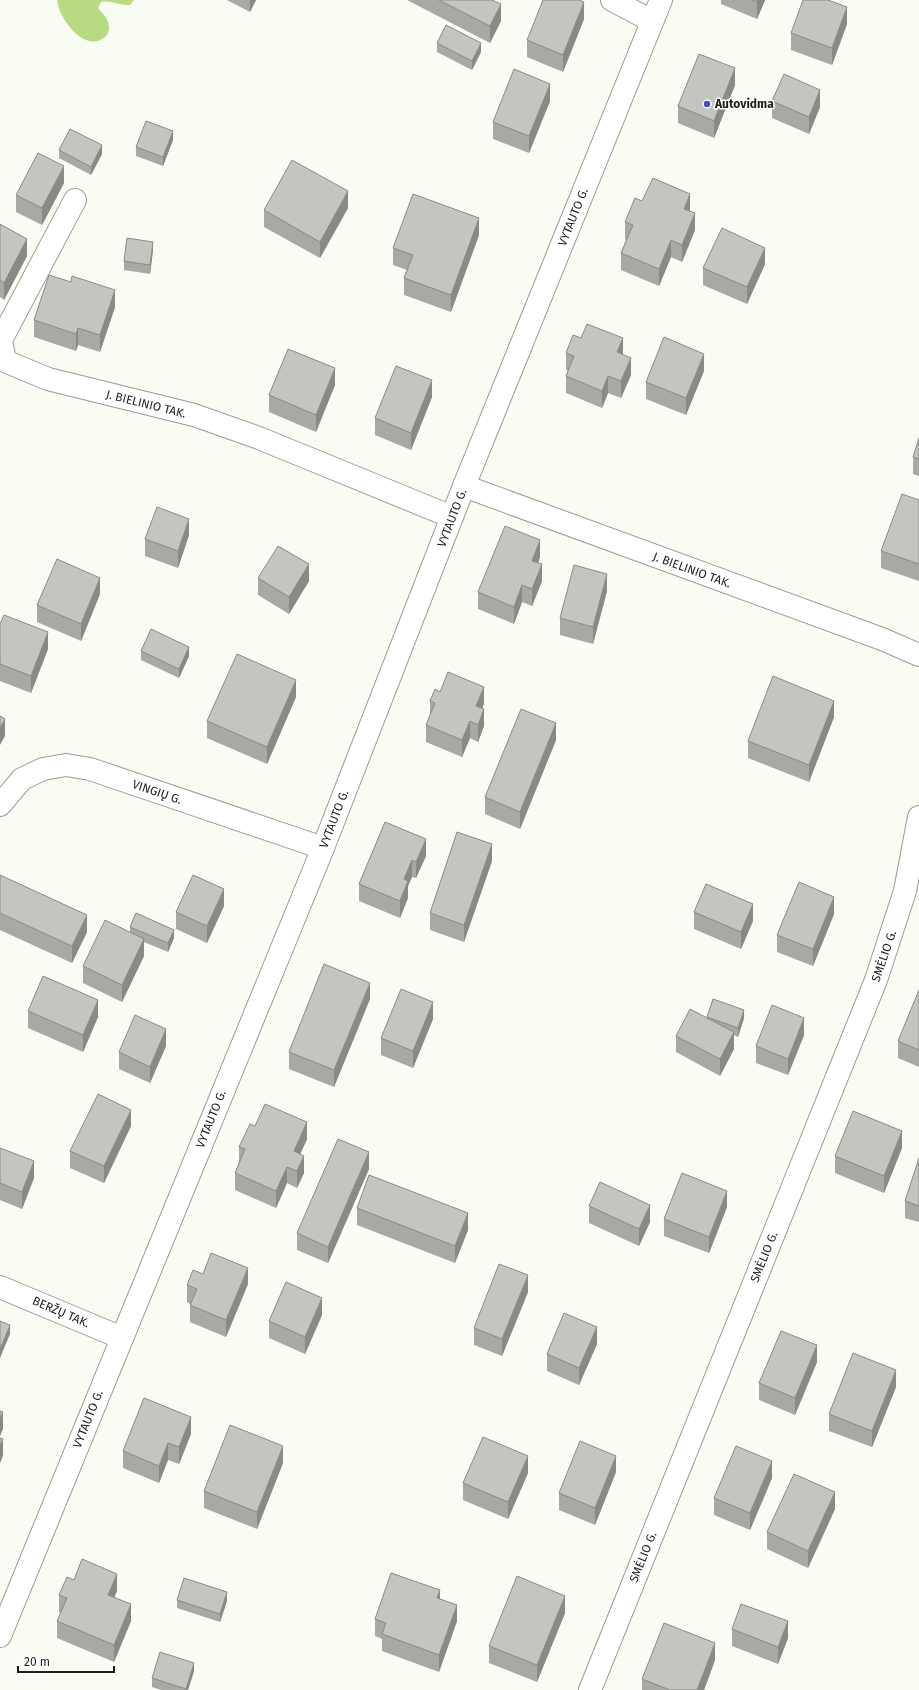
<svg xmlns="http://www.w3.org/2000/svg" width="919" height="1690" viewBox="0 0 919 1690" font-family="'Fira Sans',sans-serif">
<style>
.water{fill:#b7da82}
.lines{fill:none;stroke-linecap:round;stroke-linejoin:round}
.street-casing{stroke:#9a9d95;stroke-width:24}
.street{stroke:#fff;stroke-width:22}
.wall{fill:#a7aaa3}
.shaded-wall{fill:#888b85}
.building{fill:#c2c6be;stroke:#888b85}
.poi-dot{fill:#494cc2;stroke:#fff;stroke-width:1.5}
.labels{text-anchor:middle;stroke-width:3;stroke-linejoin:round;paint-order:stroke}
.poi-label{font-size:12px;font-weight:bold;fill:#1d1f1c;stroke:#fff;text-anchor:start}
.street-label{font-size:12px;fill:#1d1f1c;stroke:#fff}
</style>
<rect width="100%" height="100%" fill="#f8fcf3"/>
<!-- water -->
<path class="water" d="M57 0H134L130 5C121 6 110 0 101 2L98 8C101 12 106 16 107 20 110 26 110 33 105 37 85 54 59 19 57 0Z"/>
<g class="lines">
<!-- street casing -->
<g class="street-casing">
<g id="street">
<path d="M612 0 652 21"/>
<path d="M75 200 1 340 5 361 48 379 194 415 259 438 452 517"/>
<path d="M464 486 882 639 919 655"/>
<path d="M0 805 22 779 43 769 66 765 90 769 323 848"/>
<path d="M0 1287 122 1338"/>
<path d="M0 1636 323 848 464 486 661 0"/>
<path d="M590 1690 876 980 905 891 919 817"/>
</g>
</g>
<!-- street -->
<use href="#street" class="street"/>
</g>
<!-- wall -->
<g class="wall">
<path d="M227 0H256L250 12Z"/>
<path d="M407 0H492L501 21 490 43Z"/>
<path d="M721 0H765L757 19 721 4Z"/>
<path d="M584 19 563 72 527 57V40Z"/>
<path d="M847 24 832 65 791 50V33Z"/>
<path d="M437 43 481 52 472 70 437 52Z"/>
<path d="M735 85 714 138 678 123V106Z"/>
<path d="M550 101 529 153 493 139V122Z"/>
<path d="M772 101 820 107 809 134 772 118Z"/>
<path d="M173 140 163 166 136 156V147Z"/>
<path d="M59 150 102 154 91 175 59 158Z"/>
<path d="M64 183 42 225 16 212V195Z"/>
<path d="M642 201 690 211 695 230 682 262 671 257 659 286 621 270V253L626 240 625 239V222Z"/>
<path d="M348 208 320 258 264 227V210Z"/>
<path d="M0 225 27 256 4 300 0 297Z"/>
<path d="M479 235 451 312 404 295V278L407 270 393 265V248Z"/>
<path d="M153 250 150 274 124 270V261Z"/>
<path d="M765 264 747 304 703 285V268Z"/>
<path d="M115 307 100 352 78 345 76 351 34 337V320Z"/>
<path d="M566 353 623 355 631 375 621 398 608 393 602 408 566 393V376L568 370H566Z"/>
<path d="M704 371 686 415 646 399V382Z"/>
<path d="M335 385 316 432 269 412V395Z"/>
<path d="M432 397 411 450 375 435V418Z"/>
<path d="M919 438V476L913 474V457Z"/>
<path d="M919 500V581L881 568V551Z"/>
<path d="M189 535 178 568 145 556V539Z"/>
<path d="M540 557 538 563 542 581 532 606 522 602 514 624 478 609V592Z"/>
<path d="M258 578 309 581 289 614 258 595Z"/>
<path d="M607 591 593 644 560 635V618Z"/>
<path d="M100 594 81 641 37 622V605Z"/>
<path d="M0 624 48 649 31 693 0 681Z"/>
<path d="M141 651 189 656 179 678 141 660Z"/>
<path d="M440 692 484 704 482 708 484 726 478 742 470 738 462 757 426 742V725L430 716V701Z"/>
<path d="M296 697 267 764 207 738V721Z"/>
<path d="M834 717 809 782 748 758V741Z"/>
<path d="M556 740 520 829 485 814V797Z"/>
<path d="M385 822 426 856 416 878 412 877 408 886V898L400 918 359 901V884Z"/>
<path d="M492 861 464 942 430 930V913Z"/>
<path d="M0 875 87 932 72 963 0 930Z"/>
<path d="M224 906 207 943 176 929V912Z"/>
<path d="M694 912 753 921 741 949 694 929Z"/>
<path d="M834 914 813 966 777 952V935Z"/>
<path d="M130 927 174 938 168 952 144 942V956L122 1002 83 983V966L130 932Z"/>
<path d="M919 990V1067L898 1058V1041Z"/>
<path d="M370 999 334 1087 289 1069V1052Z"/>
<path d="M28 1011 98 1017 83 1052 28 1028Z"/>
<path d="M707 1018H744L738 1037 734 1035V1049L720 1076 676 1052V1036Z"/>
<path d="M433 1019 413 1068 381 1055V1038Z"/>
<path d="M804 1035 788 1075 756 1063V1046Z"/>
<path d="M166 1046 150 1083 119 1069V1052Z"/>
<path d="M131 1126 104 1183 70 1168V1151Z"/>
<path d="M255 1126 307 1139 300 1154 304 1173 297 1188 287 1183 276 1208 235 1190V1173L239 1163V1147Z"/>
<path d="M0 1148 34 1178 22 1209 0 1200Z"/>
<path d="M902 1148 884 1193 835 1173V1156Z"/>
<path d="M919 1158V1222L905 1218V1201Z"/>
<path d="M369 1169 328 1263 297 1250V1233Z"/>
<path d="M589 1206 650 1222 639 1246 589 1223Z"/>
<path d="M727 1207 709 1253 664 1236V1219Z"/>
<path d="M357 1208 468 1230 455 1263 357 1225Z"/>
<path d="M203 1274 248 1284 226 1337 190 1322V1304L187 1302V1285Z"/>
<path d="M528 1292 502 1356 474 1345V1328Z"/>
<path d="M322 1315 305 1354 269 1338V1321Z"/>
<path d="M597 1344 579 1385 547 1371V1354Z"/>
<path d="M817 1362 795 1415 759 1400V1383Z"/>
<path d="M896 1387 872 1447 829 1431V1414Z"/>
<path d="M191 1434 179 1464 168 1460 159 1483 123 1468V1451Z"/>
<path d="M283 1463 257 1529 204 1508V1491Z"/>
<path d="M616 1472 595 1525 559 1510V1493Z"/>
<path d="M528 1473 508 1519 463 1500V1483Z"/>
<path d="M772 1478 750 1530 714 1515V1498Z"/>
<path d="M835 1509 808 1568 767 1549V1532Z"/>
<path d="M74 1580 117 1591 114 1597 131 1621 114 1662 57 1638V1621L61 1613 59 1612V1595Z"/>
<path d="M440 1598 457 1621 439 1672 382 1651V1639L375 1636V1619Z"/>
<path d="M177 1600 227 1601 220 1622 177 1608Z"/>
<path d="M565 1613 537 1682 489 1663V1646Z"/>
<path d="M732 1629 788 1638 778 1664 732 1646Z"/>
<path d="M715 1660 704 1690H642V1679Z"/>
<path d="M194 1671 188 1690H161L152 1687V1678Z"/>
</g>
<!-- shaded-wall -->
<g class="shaded-wall">
<path d="M250 0H256L250 12Z"/>
<path d="M758 0H765L757 19V2Z"/>
<path d="M584 2V19L563 72V55Z"/>
<path d="M501 4V21L490 43V26Z"/>
<path d="M847 7V24L832 65V48Z"/>
<path d="M481 43V52L472 70V61Z"/>
<path d="M735 68V85L714 138V121Z"/>
<path d="M550 84V101L529 153V136Z"/>
<path d="M820 90V107L809 134V117Z"/>
<path d="M173 131V140L163 166V157Z"/>
<path d="M102 145V154L91 175V167Z"/>
<path d="M64 166V183L42 225V208Z"/>
<path d="M348 191V208L320 258V242Z"/>
<path d="M690 194V211L684 226V209Z"/>
<path d="M695 213V230L682 262V245Z"/>
<path d="M479 218V235L451 312V295Z"/>
<path d="M27 239V256L4 300V283Z"/>
<path d="M671 240V257L659 286V269Z"/>
<path d="M153 242V250L150 274V265Z"/>
<path d="M765 248V264L747 304V287Z"/>
<path d="M115 290V307L100 352V335Z"/>
<path d="M78 328V345L76 351V334Z"/>
<path d="M623 338V355L617 352Z"/>
<path d="M704 354V371L686 415V398Z"/>
<path d="M631 358V375L621 398V381Z"/>
<path d="M335 368V385L316 432V415Z"/>
<path d="M608 376V393L602 408V391Z"/>
<path d="M432 380V397L411 450V433Z"/>
<path d="M189 519V535L178 568V551Z"/>
<path d="M540 540V557L532 578V561Z"/>
<path d="M309 564V581L289 614V597Z"/>
<path d="M542 564V581L532 606V589Z"/>
<path d="M607 574V591L593 644V627Z"/>
<path d="M100 578V594L81 641V624Z"/>
<path d="M522 585V602L514 624V607Z"/>
<path d="M48 632V649L31 693V676Z"/>
<path d="M189 647V656L179 678V669Z"/>
<path d="M296 680V697L267 764V747Z"/>
<path d="M484 687V704L476 722V706Z"/>
<path d="M834 701V717L809 782V765Z"/>
<path d="M484 709V726L478 742V725Z"/>
<path d="M5 719V736L0 745V728Z"/>
<path d="M470 721V738L462 757V740Z"/>
<path d="M556 723V740L520 829V812Z"/>
<path d="M426 839V856L416 878V862Z"/>
<path d="M492 844V861L464 942V925Z"/>
<path d="M412 860V877L408 886V898L400 918V901L404 879Z"/>
<path d="M224 889V906L207 943V926Z"/>
<path d="M834 897V914L813 966V949Z"/>
<path d="M753 904V921L741 949V932Z"/>
<path d="M87 915V932L72 963V946Z"/>
<path d="M174 930V938L168 952V943Z"/>
<path d="M144 939V956L122 1002V985Z"/>
<path d="M370 983V999L334 1087V1070Z"/>
<path d="M98 1000V1017L83 1052V1035Z"/>
<path d="M433 1002V1019L413 1068V1051Z"/>
<path d="M744 1010V1018L738 1037V1028Z"/>
<path d="M804 1018V1035L788 1075V1059Z"/>
<path d="M166 1029V1046L150 1083V1067Z"/>
<path d="M734 1032V1049L720 1076V1059Z"/>
<path d="M131 1110V1126L104 1183V1166Z"/>
<path d="M307 1122V1139L294 1168V1151Z"/>
<path d="M902 1131V1148L884 1193V1176Z"/>
<path d="M369 1152V1169L328 1263V1247Z"/>
<path d="M304 1156V1173L297 1188V1171Z"/>
<path d="M34 1161V1178L22 1209V1192Z"/>
<path d="M287 1167V1183L276 1208V1191Z"/>
<path d="M727 1191V1207L709 1253V1237Z"/>
<path d="M650 1205V1222L639 1246V1229Z"/>
<path d="M468 1213V1230L455 1263V1246Z"/>
<path d="M248 1268V1284L226 1337V1320Z"/>
<path d="M528 1275V1292L502 1356V1339Z"/>
<path d="M322 1298V1315L305 1354V1337Z"/>
<path d="M10 1325V1334L0 1358V1349Z"/>
<path d="M597 1327V1344L579 1385V1368Z"/>
<path d="M817 1345V1362L795 1415V1398Z"/>
<path d="M896 1370V1387L872 1447V1431Z"/>
<path d="M3 1412V1429L0 1436V1419Z"/>
<path d="M191 1417V1434L179 1464V1447Z"/>
<path d="M3 1439V1456L0 1463V1446Z"/>
<path d="M168 1443V1460L159 1483V1466Z"/>
<path d="M283 1446V1463L257 1529V1512Z"/>
<path d="M528 1456V1473L508 1519V1502Z"/>
<path d="M616 1456V1472L595 1525V1508Z"/>
<path d="M772 1461V1478L750 1530V1513Z"/>
<path d="M835 1492V1509L808 1568V1551Z"/>
<path d="M117 1574V1591L108 1612V1595Z"/>
<path d="M440 1590V1607L437 1598Z"/>
<path d="M227 1592V1601L220 1622V1614Z"/>
<path d="M565 1596V1613L537 1682V1665Z"/>
<path d="M131 1604V1621L114 1662V1645Z"/>
<path d="M457 1605V1621L439 1672V1655Z"/>
<path d="M788 1621V1638L778 1664V1647Z"/>
<path d="M715 1643V1660L704 1690H697Z"/>
<path d="M194 1663V1671L188 1690H186Z"/>
</g>
<!-- building -->
<g class="building">
<path d="M439 0H492L501 4 490 26Z"/>
<path d="M543 0H579L584 2 563 55 527 40Z"/>
<path d="M752 0H758L757 2Z"/>
<path d="M803 0H828L847 7 832 48 791 33Z"/>
<path d="M446 25 481 43 472 61 437 43Z"/>
<path d="M699 54 735 68 714 121 678 106Z"/>
<path d="M514 69 550 84 529 136 493 122Z"/>
<path d="M784 74 820 90 809 117 772 101Z"/>
<path d="M146 121 173 131 163 157 136 147Z"/>
<path d="M70 129 102 145 91 167 59 150Z"/>
<path d="M38 153 64 166 42 208 16 195Z"/>
<path d="M292 160 348 191 320 242 264 210Z"/>
<path d="M653 178 690 194 684 209 695 213 682 245 671 240 659 269 621 253 633 225 625 222 635 198 642 201Z"/>
<path d="M413 194 479 218 451 295 404 278 413 255 393 248Z"/>
<path d="M0 224 27 239 4 283 0 280Z"/>
<path d="M722 228 765 248 747 287 703 268Z"/>
<path d="M127 238 153 242 150 265 124 261Z"/>
<path d="M49 275 71 282 72 276 115 290 100 335 78 328 76 334 34 320Z"/>
<path d="M587 324 623 338 617 352 631 358 621 381 608 376 602 391 566 376 574 356 566 353 573 335 581 338Z"/>
<path d="M664 337 704 354 686 398 646 382Z"/>
<path d="M288 349 335 368 316 415 269 395Z"/>
<path d="M396 366 432 380 411 433 375 418Z"/>
<path d="M919 438V459L913 457Z"/>
<path d="M902 494 919 500V564L881 551Z"/>
<path d="M157 507 189 519 178 551 145 539Z"/>
<path d="M505 526 540 540 532 561 542 564 532 589 522 585 514 607 478 592Z"/>
<path d="M278 546 309 564 289 597 258 578Z"/>
<path d="M57 559 100 578 81 624 37 605Z"/>
<path d="M574 565 607 574 593 627 560 618Z"/>
<path d="M4 615 48 632 31 676 0 664V624Z"/>
<path d="M151 629 189 647 179 669 141 651Z"/>
<path d="M237 654 296 680 267 747 207 721Z"/>
<path d="M448 672 484 687 476 706 484 709 478 725 470 721 462 740 426 725 435 703 430 701 435 689 440 692Z"/>
<path d="M773 676 834 701 809 765 748 741Z"/>
<path d="M521 709 556 723 520 812 485 797Z"/>
<path d="M0 716 5 719 0 728Z"/>
<path d="M385 822 426 839 416 862 412 860 404 879 408 881 400 901 359 884Z"/>
<path d="M457 832 492 844 464 925 430 913Z"/>
<path d="M0 875 87 915 72 946 0 913Z"/>
<path d="M193 875 224 889 207 926 176 912Z"/>
<path d="M799 882 834 897 813 949 777 935Z"/>
<path d="M706 884 753 904 741 932 694 912Z"/>
<path d="M136 913 174 930 168 943 130 927Z"/>
<path d="M105 920 144 939 122 985 83 966Z"/>
<path d="M324 964 370 983 334 1070 289 1052Z"/>
<path d="M43 976 98 1000 83 1035 28 1011Z"/>
<path d="M401 989 433 1002 413 1051 381 1038Z"/>
<path d="M919 990V1050L898 1041Z"/>
<path d="M713 999 744 1010 738 1028 707 1017Z"/>
<path d="M772 1005 804 1018 788 1059 756 1046Z"/>
<path d="M690 1009 734 1032 720 1059 676 1036Z"/>
<path d="M135 1015 166 1029 150 1067 119 1052Z"/>
<path d="M98 1094 131 1110 104 1166 70 1151Z"/>
<path d="M265 1104 307 1122 294 1151 304 1156 297 1171 287 1167 276 1191 235 1173 245 1149 239 1147 250 1124 255 1126Z"/>
<path d="M853 1111 902 1131 884 1176 835 1156Z"/>
<path d="M338 1139 369 1152 328 1247 297 1233Z"/>
<path d="M0 1148 34 1161 22 1192 0 1183Z"/>
<path d="M919 1158V1206L905 1201Z"/>
<path d="M682 1173 727 1191 709 1237 664 1219Z"/>
<path d="M369 1175 468 1213 455 1246 357 1208Z"/>
<path d="M600 1182 650 1205 639 1229 589 1206Z"/>
<path d="M211 1253 248 1268 226 1320 190 1305 197 1289 187 1285 193 1270 203 1274Z"/>
<path d="M499 1264 528 1275 502 1339 474 1328Z"/>
<path d="M286 1282 322 1298 305 1337 269 1321Z"/>
<path d="M564 1313 597 1327 579 1368 547 1354Z"/>
<path d="M0 1321 10 1325 0 1349Z"/>
<path d="M781 1331 817 1345 795 1398 759 1383Z"/>
<path d="M853 1353 896 1370 872 1431 829 1414Z"/>
<path d="M144 1398 191 1417 179 1447 168 1443 159 1466 123 1451Z"/>
<path d="M0 1411 3 1412 0 1419Z"/>
<path d="M230 1425 283 1446 257 1512 204 1491Z"/>
<path d="M483 1437 528 1456 508 1502 463 1483Z"/>
<path d="M0 1438 3 1439 0 1446Z"/>
<path d="M580 1441 616 1456 595 1508 559 1493Z"/>
<path d="M736 1446 772 1461 750 1513 714 1498Z"/>
<path d="M794 1474 835 1492 808 1551 767 1532Z"/>
<path d="M82 1559 117 1574 108 1595 131 1604 114 1645 57 1621 67 1598 59 1595 67 1577 74 1580Z"/>
<path d="M391 1573 440 1590 437 1598 457 1605 439 1655 382 1634 386 1623 375 1619Z"/>
<path d="M517 1576 565 1596 537 1665 489 1646Z"/>
<path d="M184 1578 227 1592 220 1614 177 1600Z"/>
<path d="M741 1604 788 1621 778 1647 732 1629Z"/>
<path d="M664 1623 715 1643 697 1690H670L642 1679Z"/>
<path d="M160 1652 194 1663 186 1689 152 1678Z"/>
</g>
<!-- markers -->
<circle class="poi-dot" cx="707" cy="104" r="4"/>
<g class="labels">
<!-- poi labels -->
<g class="poi-label">
<text x="715" y="108">Autovidma</text>
</g>
<!-- street labels -->
<g class="street-label">
<text transform="translate(573 217) rotate(-68)" y="4">VYTAUTO G.</text>
<text transform="translate(146 404) rotate(14)" y="4">J. BIELINIO TAK.</text>
<text transform="translate(452 518) rotate(-69)" y="4">VYTAUTO G.</text>
<text transform="translate(692 570) rotate(20)" y="4">J. BIELINIO TAK.</text>
<text transform="translate(157 792) rotate(19)" y="4">VINGIŲ G.</text>
<text transform="translate(334 819) rotate(-69)" y="4">VYTAUTO G.</text>
<text transform="translate(884 956) rotate(-71)" y="4">SMĖLIO G.</text>
<text transform="translate(211 1119) rotate(-68)" y="4">VYTAUTO G.</text>
<text transform="translate(764 1257) rotate(-68)" y="4">SMĖLIO G.</text>
<text transform="translate(61 1312) rotate(23)" y="4">BERŽŲ TAK.</text>
<text transform="translate(88 1419) rotate(-68)" y="4">VYTAUTO G.</text>
<text transform="translate(643 1557) rotate(-68)" y="4">SMĖLIO G.</text>
</g>
</g>
<!-- scale -->
<path d="M18 1666v6h96v-6" fill="none" stroke="#1d1f1c" stroke-width="2"/>
<text x="24" y="1666" font-size="12" fill="#1d1f1c" stroke="#ffffff" stroke-width="3" paint-order="stroke">20 m</text>
</svg>
